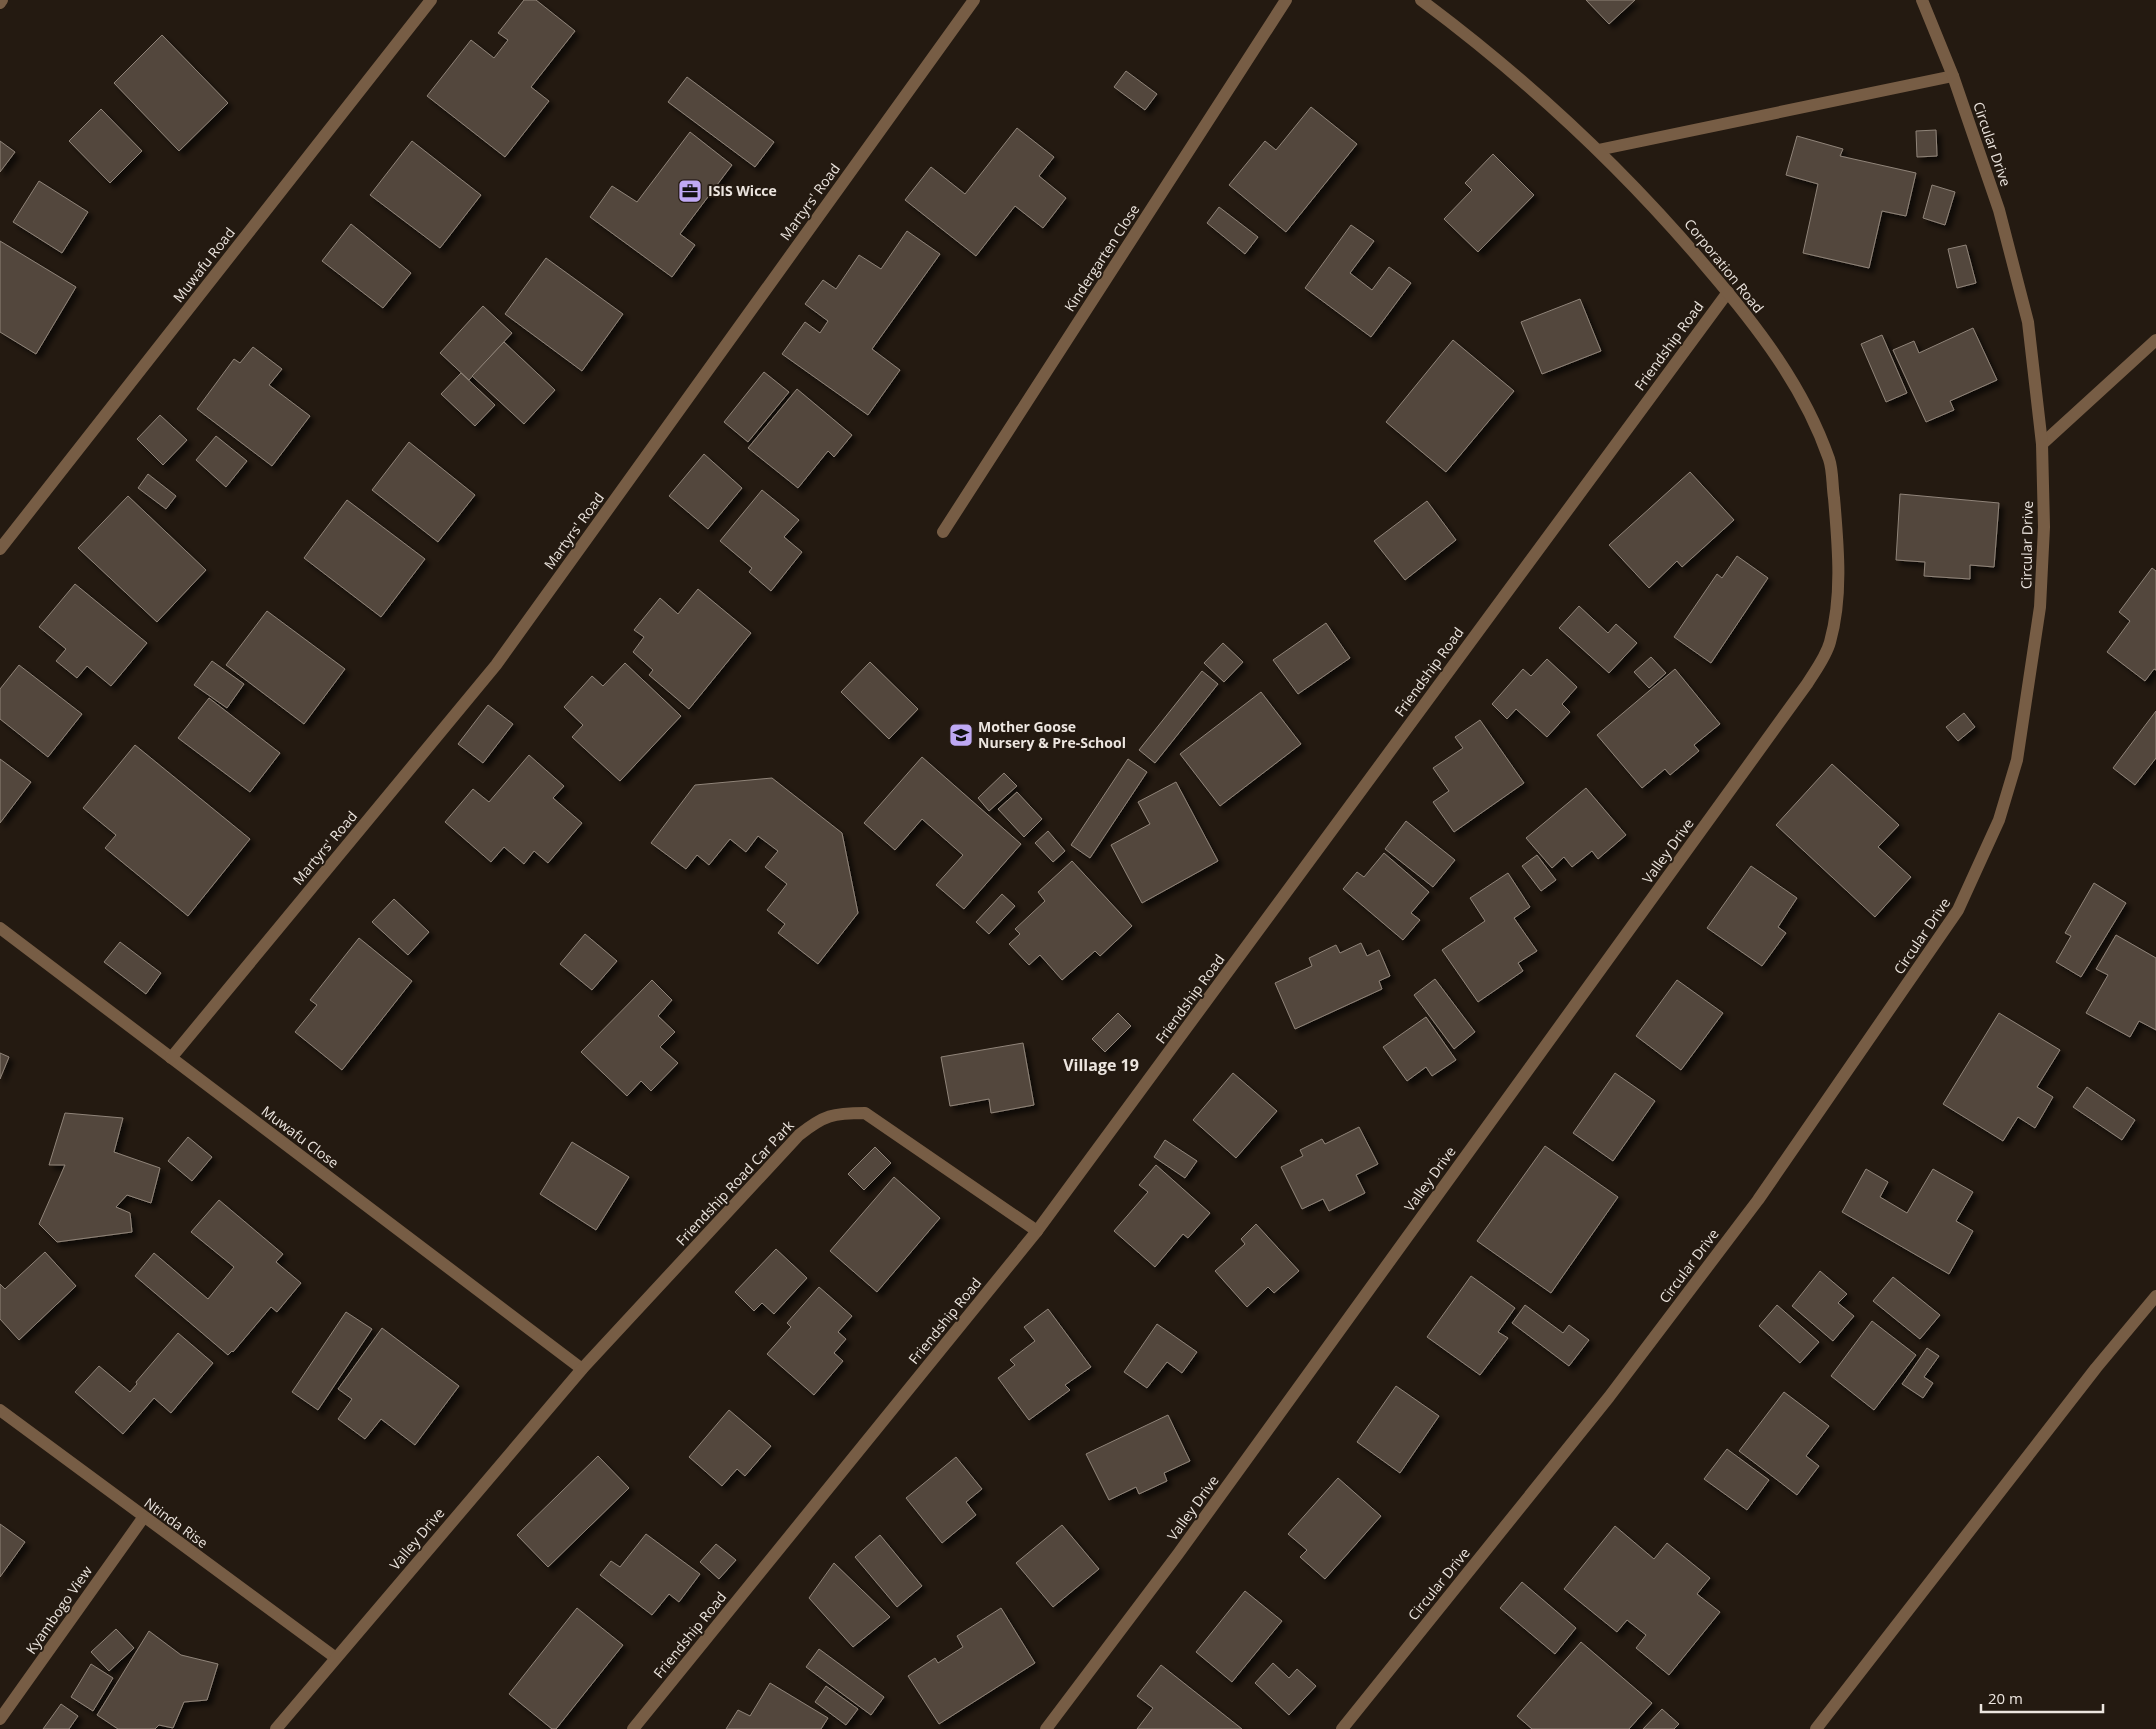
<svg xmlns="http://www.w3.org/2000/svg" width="2156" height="1729" viewBox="0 0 2156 1729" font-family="'Open Sans',sans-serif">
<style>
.building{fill:#52473d;stroke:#908479;filter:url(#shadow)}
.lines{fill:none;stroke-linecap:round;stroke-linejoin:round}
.minor{stroke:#775d45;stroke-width:12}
.labels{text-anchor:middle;stroke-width:4;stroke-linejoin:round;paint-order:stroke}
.street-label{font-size:14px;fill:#ece5df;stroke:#241a11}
.poi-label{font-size:14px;font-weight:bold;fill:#ece5df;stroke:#241a11;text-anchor:start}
.quarter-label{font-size:16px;font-weight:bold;fill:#ece5df;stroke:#241a11}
</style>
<defs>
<filter id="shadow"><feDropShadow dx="4.5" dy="4.5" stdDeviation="2.5" flood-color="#0009"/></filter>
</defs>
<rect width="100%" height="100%" fill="#241a11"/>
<!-- building -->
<g class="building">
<path d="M524 0H536L575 31 531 87 549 101 505 157 427 96 471 40 494 58 508 40 498 33Z"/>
<path d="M1586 0H1635L1609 24Z"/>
<path d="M162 35 228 103 179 151 114 83Z"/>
<path d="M1126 71 1157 94 1145 110 1114 87Z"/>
<path d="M687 77 774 142 755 167 668 102Z"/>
<path d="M1311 107 1357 144 1286 232 1229 185 1265 141 1276 150Z"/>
<path d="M101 109 142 151 110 183 69 141Z"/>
<path d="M1017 128 1054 157 1039 176 1066 198 1043 228 1015 206 976 256 905 200 931 167 965 194Z"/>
<path d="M1936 130 1937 156 1917 157 1916 131Z"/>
<path d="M690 132 732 165 680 234 695 245 672 277 590 217 612 186 637 202Z"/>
<path d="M1797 136 1843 149 1840 156 1916 173 1906 216 1882 211 1869 268 1803 253 1818 184 1786 175Z"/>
<path d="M0 141 15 152 0 172Z"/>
<path d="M412 141 481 195 440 248 370 195Z"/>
<path d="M1493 154 1534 195 1478 252 1444 219 1472 190 1465 183Z"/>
<path d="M39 181 88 212 62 253 13 222Z"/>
<path d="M1932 185 1955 192 1945 225 1923 218Z"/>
<path d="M1219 207 1258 237 1245 254 1207 223Z"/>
<path d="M351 224 411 273 383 308 322 261Z"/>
<path d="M1351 225 1374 241 1350 273 1372 290 1389 267 1411 283 1371 337 1305 288Z"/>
<path d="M907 231 940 254 872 349 900 370 868 415 782 354 805 322 820 333 828 321 805 304 823 280 836 289 859 255 881 269Z"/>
<path d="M0 241 76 287 36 354 0 332Z"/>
<path d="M1966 245 1976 283 1957 288 1948 249Z"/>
<path d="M546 258 623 314 582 371 505 314Z"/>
<path d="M1580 299 1601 351 1542 374 1521 322Z"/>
<path d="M483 306 512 333 469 380 440 353Z"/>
<path d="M1973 328 1997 380 1950 401 1954 410 1926 422 1893 350 1914 341 1919 353Z"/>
<path d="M1882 335 1907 393 1886 402 1861 344Z"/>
<path d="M1453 340 1514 391 1446 472 1386 422Z"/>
<path d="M504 342 555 390 524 424 472 376Z"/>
<path d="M253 347 282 369 269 385 310 416 272 466 197 409 234 359 240 363Z"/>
<path d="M764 372 789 392 748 442 724 422Z"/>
<path d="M461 373 495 405 475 426 441 394Z"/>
<path d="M797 389 852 435 834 457 828 451 798 488 748 448Z"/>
<path d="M160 415 187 440 163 465 137 439Z"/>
<path d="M216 436 247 461 226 487 196 460Z"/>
<path d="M409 442 475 495 438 542 372 490Z"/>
<path d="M704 454 742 488 708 529 669 496Z"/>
<path d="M1690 472 1734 520 1682 567 1677 561 1649 588 1609 545Z"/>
<path d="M148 474 176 496 166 509 138 488Z"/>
<path d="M762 490 799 520 784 537 802 552 771 591 749 572 752 568 720 541Z"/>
<path d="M1900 494 1999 503 1994 567 1970 565V579L1924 576 1925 562 1896 560Z"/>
<path d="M128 496 206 570 157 622 78 548Z"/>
<path d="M347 500 425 559 381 617 304 558Z"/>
<path d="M1427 501 1456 540 1405 580 1374 541Z"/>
<path d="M1737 556 1768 578 1711 663 1674 637 1717 574 1722 578Z"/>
<path d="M2152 568 2156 571V670L2154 669 2145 681 2107 652 2130 621 2119 612Z"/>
<path d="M75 584 147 643 111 686 87 666 77 678 56 661 66 649 39 627Z"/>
<path d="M698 589 751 633 689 709 649 675 653 670 633 652 644 637 634 630 660 598 678 614Z"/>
<path d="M1579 606 1608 633 1616 624 1637 643 1609 673 1559 628Z"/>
<path d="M267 611 345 669 304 724 226 665Z"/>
<path d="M1326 623 1350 658 1298 694 1273 660Z"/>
<path d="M1223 643 1243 662 1224 682 1204 663Z"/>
<path d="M1651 657 1666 673 1649 688 1634 672Z"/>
<path d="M1547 659 1577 687 1562 704 1570 712 1547 737 1516 709 1507 719 1492 704 1523 669 1531 676Z"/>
<path d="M212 661 244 684 227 708 194 685Z"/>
<path d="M870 662 918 709 889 739 841 692Z"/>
<path d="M625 663 681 716 620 781 572 737 583 725 564 707 592 676 603 686Z"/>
<path d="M19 665 82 714 48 757 0 719V689Z"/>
<path d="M1675 669 1720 724 1694 745 1699 751 1670 775 1665 769 1642 788 1597 735Z"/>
<path d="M1202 671 1218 684 1155 763 1139 750Z"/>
<path d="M1261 692 1301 744 1220 806 1180 754Z"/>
<path d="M209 698 280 753 250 792 178 738Z"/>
<path d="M488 705 513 724 483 763 458 744Z"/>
<path d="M2156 711V758L2135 785 2113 768Z"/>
<path d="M1964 713 1975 727 1958 741 1946 727Z"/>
<path d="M1480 720 1524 783 1454 832 1433 802 1449 791 1433 768 1463 748 1455 737Z"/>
<path d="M135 745 250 839 188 916 105 848 116 835 83 808Z"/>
<path d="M529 755 564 786 553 798 582 823 548 863 534 851 524 864 504 847 491 862 445 822 473 789 489 802Z"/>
<path d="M922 757 1021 844 964 909 936 885 963 855 922 819 895 850 864 823Z"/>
<path d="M0 759 31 782 0 823Z"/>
<path d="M1128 759 1147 772 1090 858 1071 845Z"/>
<path d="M1832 764 1899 825 1878 847 1911 877 1875 917 1776 825Z"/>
<path d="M1004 773 1017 786 989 811 978 798Z"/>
<path d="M772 778 842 833 858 913 818 964 778 933 785 924 767 910 787 884 765 867 778 851 758 836 746 852 730 839 709 865 697 855 686 869 651 843 695 785Z"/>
<path d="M1176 782 1218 861 1142 903 1111 845 1150 824 1138 802Z"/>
<path d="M1586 788 1626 835 1598 859 1592 851 1572 867 1564 857 1552 868 1526 838Z"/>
<path d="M1017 792 1042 819 1024 837 998 809Z"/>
<path d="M1406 821 1455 860 1433 887 1385 849Z"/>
<path d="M1048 831 1065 851 1053 862 1035 843Z"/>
<path d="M1384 853 1429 892 1411 913 1420 920 1403 940 1343 889 1357 872 1364 877Z"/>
<path d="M1537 855 1556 880 1541 891 1522 866Z"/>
<path d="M1072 861 1132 926 1100 956 1095 951 1062 980 1040 955 1029 965 1009 944 1020 934 1015 929 1045 901 1038 892Z"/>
<path d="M1751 866 1797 898 1778 927 1786 933 1762 966 1707 928Z"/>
<path d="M1508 873 1530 907 1514 918 1537 951 1518 963 1523 971 1478 1002 1442 950 1485 921 1470 898Z"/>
<path d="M2094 883 2126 903 2081 977 2056 962 2071 936 2065 933Z"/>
<path d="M1002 894 1015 906 989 934 976 922Z"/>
<path d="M394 899 429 932 408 955 372 922Z"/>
<path d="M585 934 617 961 592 990 560 964Z"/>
<path d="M2116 935 2156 958V1030L2139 1021 2130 1037 2086 1013 2108 975 2096 969Z"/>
<path d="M359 938 412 981 342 1070 295 1032 317 1005 310 1000Z"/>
<path d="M120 942 161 973 146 994 104 962Z"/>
<path d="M1361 943 1367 956 1379 950 1390 976 1379 981 1382 989 1295 1029 1275 983 1312 966 1309 958 1336 945 1340 953Z"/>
<path d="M1435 979 1475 1032 1454 1049 1414 995Z"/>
<path d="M652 980 672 1000 658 1016 675 1032 660 1047 678 1063 651 1091 641 1081 627 1096 581 1052Z"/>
<path d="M1677 980 1723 1013 1681 1070 1636 1036Z"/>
<path d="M1118 1013 1131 1026 1105 1052 1092 1039Z"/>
<path d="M1999 1013 2060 1050 2037 1087 2053 1097 2035 1128 2018 1117 2003 1141 1943 1104Z"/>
<path d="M1426 1017 1456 1060 1432 1076 1426 1067 1407 1081 1383 1047Z"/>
<path d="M1023 1043 1034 1105 991 1113 989 1099 950 1106 941 1057Z"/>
<path d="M0 1053 9 1057 0 1079Z"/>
<path d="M1233 1073 1277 1111 1236 1158 1193 1120Z"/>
<path d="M1615 1073 1655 1101 1613 1161 1573 1133Z"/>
<path d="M2087 1087 2135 1120 2122 1140 2073 1107Z"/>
<path d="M65 1113 123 1118 114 1152 160 1168 151 1203 127 1195 116 1207 130 1213 132 1232 57 1242 39 1224 65 1165H49Z"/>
<path d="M1359 1127 1378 1164 1356 1175 1365 1193 1329 1211 1323 1199 1302 1209 1281 1167 1303 1156 1300 1150 1322 1139 1325 1144Z"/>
<path d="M188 1137 212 1157 192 1181 168 1161Z"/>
<path d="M1165 1140 1197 1161 1185 1178 1154 1157Z"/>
<path d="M572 1142 629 1177 596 1230 540 1194Z"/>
<path d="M1545 1146 1618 1197 1551 1293 1477 1241Z"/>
<path d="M875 1147 891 1163 864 1190 848 1174Z"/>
<path d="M1156 1165 1210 1213 1188 1238 1183 1234 1155 1267 1114 1231 1148 1192 1139 1185Z"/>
<path d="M1866 1169 1888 1182 1880 1197 1907 1213 1933 1169 1973 1192 1956 1221 1973 1231 1949 1274 1842 1212Z"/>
<path d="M894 1177 940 1218 877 1292 830 1251Z"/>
<path d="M219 1200 283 1254 276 1262 301 1283 277 1312 271 1307 233 1352 232 1351 228 1355 135 1276 154 1253 208 1299 234 1267 191 1232Z"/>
<path d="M1256 1224 1299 1271 1274 1293 1268 1287 1247 1307 1215 1271 1245 1244 1241 1239Z"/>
<path d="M776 1249 807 1278 774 1314 762 1303 754 1311 735 1292Z"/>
<path d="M45 1252 76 1286 19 1340 0 1319V1284L5 1289Z"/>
<path d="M1820 1271 1847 1294 1838 1303 1854 1316 1833 1341 1792 1306Z"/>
<path d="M1471 1276 1515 1308 1498 1332 1508 1338 1480 1375 1427 1337Z"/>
<path d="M1893 1277 1940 1315 1920 1339 1873 1301Z"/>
<path d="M819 1287 852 1316 838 1332 846 1339 834 1353 843 1361 814 1395 767 1354 791 1327 787 1323Z"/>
<path d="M1525 1305 1563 1333 1569 1325 1589 1340 1569 1366 1512 1323Z"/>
<path d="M1777 1305 1819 1342 1800 1363 1759 1326Z"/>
<path d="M1048 1309 1091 1367 1065 1385 1070 1390 1029 1420 998 1378 1015 1365 1010 1360 1035 1341 1024 1327Z"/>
<path d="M346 1312 372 1329 318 1410 292 1392Z"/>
<path d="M1872 1321 1916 1355 1874 1410 1831 1376Z"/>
<path d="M1157 1324 1197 1352 1182 1373 1167 1362 1147 1388 1124 1372Z"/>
<path d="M382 1328 459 1386 415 1445 381 1419 365 1439 338 1419 352 1399 338 1389Z"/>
<path d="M178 1333 213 1363 171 1413 154 1398 123 1434 75 1392 99 1366 130 1392 137 1384 136 1382Z"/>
<path d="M1927 1348 1939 1356 1924 1377 1933 1383 1923 1398 1902 1384Z"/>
<path d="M1396 1386 1439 1416 1400 1473 1357 1442Z"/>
<path d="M1784 1392 1829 1426 1806 1456 1819 1466 1797 1495 1739 1451Z"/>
<path d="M729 1410 771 1446 745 1476 737 1469 722 1486 689 1457Z"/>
<path d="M1168 1415 1190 1461 1164 1473 1167 1481 1139 1494 1136 1487 1109 1500 1086 1454Z"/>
<path d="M1727 1449 1769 1480 1747 1510 1704 1479Z"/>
<path d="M598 1456 629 1488 548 1567 517 1535Z"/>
<path d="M956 1457 982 1489 966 1502 976 1515 942 1543 906 1498Z"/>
<path d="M1338 1478 1381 1516 1325 1579 1300 1557 1307 1550 1288 1534Z"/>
<path d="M0 1524 25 1542 0 1577Z"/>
<path d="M1062 1525 1099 1569 1053 1607 1016 1563Z"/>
<path d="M1615 1526 1654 1559 1667 1543 1710 1578 1697 1594 1720 1612 1669 1675 1636 1648 1646 1635 1627 1620 1617 1632 1564 1589Z"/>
<path d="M646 1534 700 1574 679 1602 669 1594 652 1615 600 1575 611 1561 620 1567Z"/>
<path d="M880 1535 922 1586 897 1607 855 1557Z"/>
<path d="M716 1544 736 1560 719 1579 700 1562Z"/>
<path d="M834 1563 890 1617 853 1647 809 1598Z"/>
<path d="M1522 1582 1576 1628 1555 1654 1500 1608Z"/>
<path d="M1245 1591 1282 1621 1232 1682 1196 1652Z"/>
<path d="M577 1608 623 1645 556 1729H552L509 1694Z"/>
<path d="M1001 1608 1035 1663 939 1724 908 1676 935 1658 938 1663 963 1647 957 1636Z"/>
<path d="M116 1629 134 1648 109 1671 91 1652Z"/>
<path d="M149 1631 181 1655 218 1664 207 1700 184 1702 173 1728 159 1725 155 1729H118L97 1715Z"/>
<path d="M1581 1642 1652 1703 1629 1729H1532L1517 1716Z"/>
<path d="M819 1649 884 1697 871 1715 806 1667Z"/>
<path d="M1273 1663 1289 1678 1297 1669 1316 1686 1289 1715 1255 1683Z"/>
<path d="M91 1664 113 1678 93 1711 71 1697Z"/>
<path d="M1161 1665 1242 1729H1137L1153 1708 1137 1696Z"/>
<path d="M770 1683 828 1718 821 1729H726L738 1710 750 1716Z"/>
<path d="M826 1686 858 1709 846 1725 815 1702Z"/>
<path d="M61 1704 78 1716 69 1729H43Z"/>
<path d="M1662 1709 1679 1724 1674 1729H1643Z"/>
</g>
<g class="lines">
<!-- minor -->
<g class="minor">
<path d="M0 3 2 0"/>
<path d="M1598 150 1953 76"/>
<path d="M2042 444 2156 340"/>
<path d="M943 532 1286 0"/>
<path d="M0 549 431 0"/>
<path d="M0 928 582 1369"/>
<path d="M171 1058 496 665 974 0"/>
<path d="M0 1410 336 1658"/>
<path d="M0 1719 143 1518"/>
<path d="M276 1729 582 1369 799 1135C824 1115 833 1113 865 1113L1037 1231"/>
<path d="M633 1729 1037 1231 1728 292"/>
<path d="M1046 1729 1178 1554 1807 684C1815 671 1826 657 1830 642 1843 596 1838 545 1834 498 1832 485 1833 471 1829 459 1804 387 1757 326 1708 269 1623 168 1527 79 1421 0"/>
<path d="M1342 1729 1609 1397 1758 1200 1958 910 1999 820 2017 760 2040 607 2044 527 2042 444 2028 322 1999 210 1953 76 1922 0"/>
<path d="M1816 1729 2096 1368 2156 1296"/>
</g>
</g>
<!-- icons -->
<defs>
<g id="office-square" transform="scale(1.25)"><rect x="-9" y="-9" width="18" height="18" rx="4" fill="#bfa9f4" stroke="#241a11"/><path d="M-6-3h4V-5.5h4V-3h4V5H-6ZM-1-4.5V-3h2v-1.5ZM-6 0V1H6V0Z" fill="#111"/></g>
<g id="school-square" transform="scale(1.25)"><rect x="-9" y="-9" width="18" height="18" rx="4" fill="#bfa9f4" stroke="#241a11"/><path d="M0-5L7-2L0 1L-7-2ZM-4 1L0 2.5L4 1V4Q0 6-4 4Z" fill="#111"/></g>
</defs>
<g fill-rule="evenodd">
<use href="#office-square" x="690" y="191"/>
<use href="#school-square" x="961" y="735"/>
</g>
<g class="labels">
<!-- street labels -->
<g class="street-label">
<text transform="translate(1992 144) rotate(71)" y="5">Circular Drive</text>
<text transform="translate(810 202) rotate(-54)" y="5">Martyrs' Road</text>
<text transform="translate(1102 258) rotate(-57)" y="5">Kindergarten Close</text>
<text transform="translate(204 265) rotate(-52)" y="5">Muwafu Road</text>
<text transform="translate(1724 266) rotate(51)" y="5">Corporation Road</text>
<text transform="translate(1669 346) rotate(-54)" y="5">Friendship Road</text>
<text transform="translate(574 531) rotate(-54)" y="5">Martyrs' Road</text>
<text transform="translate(2027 545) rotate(-89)" y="5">Circular Drive</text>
<text transform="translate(1429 672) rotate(-54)" y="5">Friendship Road</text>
<text transform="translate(325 848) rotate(-50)" y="5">Martyrs' Road</text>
<text transform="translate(1668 851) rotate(-54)" y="5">Valley Drive</text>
<text transform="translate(1922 936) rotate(-56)" y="5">Circular Drive</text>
<text transform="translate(1190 999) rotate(-54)" y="5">Friendship Road</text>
<text transform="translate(300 1137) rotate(37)" y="5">Muwafu Close</text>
<text transform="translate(1430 1179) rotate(-54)" y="5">Valley Drive</text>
<text transform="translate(735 1183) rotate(-47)" y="5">Friendship Road Car Park</text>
<text transform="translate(1689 1266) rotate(-53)" y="5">Circular Drive</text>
<text transform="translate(945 1321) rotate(-51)" y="5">Friendship Road</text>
<text transform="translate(1193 1508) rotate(-54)" y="5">Valley Drive</text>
<text transform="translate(176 1523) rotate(36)" y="5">Ntinda Rise</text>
<text transform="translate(417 1539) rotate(-50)" y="5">Valley Drive</text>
<text transform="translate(1439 1584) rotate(-51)" y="5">Circular Drive</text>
<text transform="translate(59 1610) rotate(-55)" y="5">Kyambogo View</text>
<text transform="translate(690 1635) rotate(-51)" y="5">Friendship Road</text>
</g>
<!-- poi labels -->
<g class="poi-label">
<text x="708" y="196">ISIS Wicce</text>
<text x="978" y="732">Mother Goose<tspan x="978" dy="16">Nursery &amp; Pre-School</tspan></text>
</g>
<!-- quarter labels -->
<g class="quarter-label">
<text x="1101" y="1071">Village 19</text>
</g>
</g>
<!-- scale -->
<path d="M1981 1704v8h122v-8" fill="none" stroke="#ece5df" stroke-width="2.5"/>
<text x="1988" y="1704" font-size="15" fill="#ece5df" stroke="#241a11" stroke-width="4" paint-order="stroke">20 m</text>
</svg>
